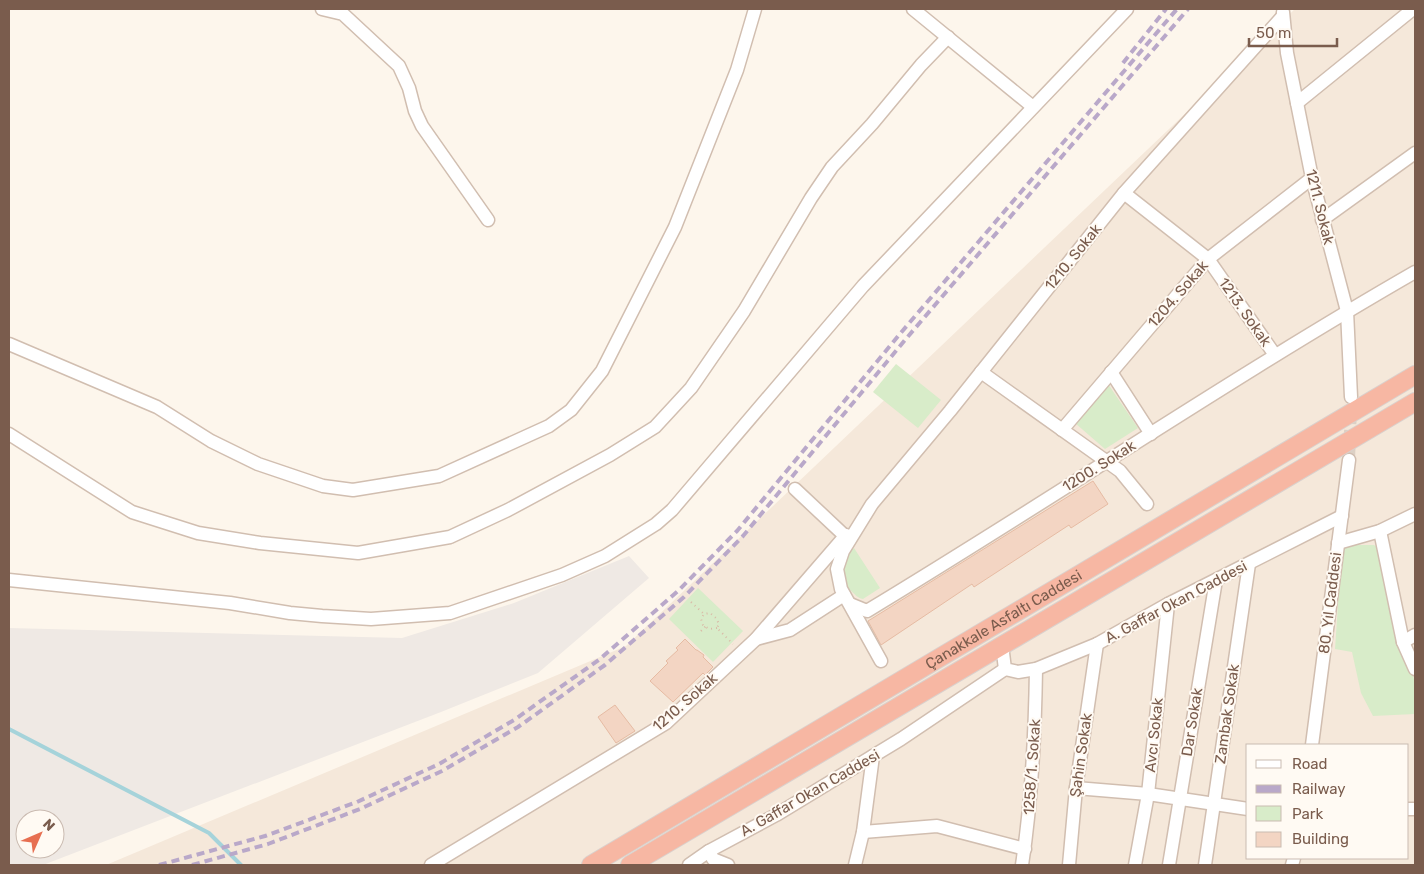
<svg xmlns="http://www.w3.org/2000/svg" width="1424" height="874" viewBox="0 0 1424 874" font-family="Rubik,sans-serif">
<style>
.residential{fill:#f5e8da;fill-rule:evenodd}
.industrial{fill:#efe9e4;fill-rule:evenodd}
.green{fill:#d8ecc9}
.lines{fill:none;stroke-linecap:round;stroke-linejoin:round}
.stream{stroke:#a5d3da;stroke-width:4}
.building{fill:#f3d5c3;stroke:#e6bba3}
.minor-tunnel{stroke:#dcd0c4;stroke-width:12;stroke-dasharray:12 6;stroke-linecap:butt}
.minor-casing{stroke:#d1beb0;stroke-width:15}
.highway-casing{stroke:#dad1cd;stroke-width:20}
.path{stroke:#d9b8a5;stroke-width:2;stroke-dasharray:1 4;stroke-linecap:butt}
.minor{stroke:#fff;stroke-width:12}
.highway{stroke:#f7b7a3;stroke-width:18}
.rail{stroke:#b9a8c9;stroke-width:4;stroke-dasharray:8 5;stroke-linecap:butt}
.labels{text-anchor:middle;stroke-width:4;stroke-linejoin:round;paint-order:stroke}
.street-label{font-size:15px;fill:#7a5c4d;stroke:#fffaf3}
</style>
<rect width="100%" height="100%" fill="#fdf6ec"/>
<!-- residential -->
<path class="residential" d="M1295 9H1415V865H106L626 646ZM1248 745H1408V858H1248Z"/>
<!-- industrial -->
<path class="industrial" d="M629 556 649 578 538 673 441 712 43 865H9V628L402 638 514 603ZM25 819H55V849H25Z"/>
<!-- green -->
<g class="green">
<path d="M896 364 941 400 918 428 873 392Z"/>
<path d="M1108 384 1138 428 1105 449 1075 423Z"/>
<path d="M1342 545H1374L1381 551 1415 683V714L1373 716 1361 693 1352 652 1335 649Z"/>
<path d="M854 548 880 588 863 599C857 598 855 594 850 590 836 574 841 562 854 548Z"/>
<path d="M698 588 743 631 713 662 669 619Z"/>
</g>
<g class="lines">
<!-- stream -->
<path class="stream" d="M9 729 209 833 241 865"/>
</g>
<!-- building -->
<g class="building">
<path d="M1093 481 1108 504 1071 528 1069 525 974 587 972 584 881 645 868 621Z"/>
<path d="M685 639 696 650H697L704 655 703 657 713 667 705 675 703 673 673 702 650 681 668 663 666 661 678 650 676 648Z"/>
<path d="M615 705 635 731 616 743 598 717Z"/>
</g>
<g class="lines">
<!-- minor-tunnel -->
<path class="minor-tunnel" d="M1349 460 1351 407"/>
<!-- minor casing -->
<g class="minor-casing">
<g id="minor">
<path d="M322 9 343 14 399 66 409 88 415 111 422 126 488 220"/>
<path d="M913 9 1033 107"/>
<path d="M1283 12 1287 53 1312 178 1347 311 1351 397"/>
<path d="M1297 103 1413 9"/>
<path d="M1124 193 1208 259 1275 355"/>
<path d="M1322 220 1415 153"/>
<path d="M9 344 157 407 211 441 258 464 323 486 353 490 439 476 549 426 571 410 602 371 675 227 737 70 755 9"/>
<path d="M981 372 1120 471 1147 504"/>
<path d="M1111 372 1151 434"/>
<path d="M1062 430 1208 259 1312 178"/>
<path d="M9 434 132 512 198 533 260 543 358 553 450 537 508 510 610 455 655 427 691 388 744 311 811 198 832 167 872 124 921 65 948 37"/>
<path d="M795 489 845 536"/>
<path d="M1380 531 1403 642 1415 669"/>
<path d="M1338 543 1380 531 1415 514"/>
<path d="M9 580 230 603 290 613 322 616 371 619 450 613 562 575 605 556 656 524 672 510 863 286 1127 9"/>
<path d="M850 604 867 611C1051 500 1229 379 1415 272"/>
<path d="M756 639 790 630 844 595"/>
<path d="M1403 642 1415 635"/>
<path d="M1002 645 1005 669 1018 672 1036 669 1097 644 1168 604 1342 516"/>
<path d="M881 661 841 589 837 569 843 551 872 504 950 411 1124 193 1282 17"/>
<path d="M1312 745 1349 460"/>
<path d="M1076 788 1148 794 1248 809"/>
<path d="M1408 809H1415"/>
<path d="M863 832 937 826 1025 849"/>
<path d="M709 851 713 859 728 865"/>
<path d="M431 865 666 723 756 639 846 535"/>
<path d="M689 865 709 851 776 815 901 739 1005 669"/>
<path d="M855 865 863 832 873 756"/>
<path d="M1022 865C1032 800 1035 735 1036 669"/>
<path d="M1069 865 1076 788 1097 644"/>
<path d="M1135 865 1148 794 1168 604"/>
<path d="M1169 865 1216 580"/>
<path d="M1205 865 1249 564"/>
<path d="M1292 865 1294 858"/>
</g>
</g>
<!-- highway casing -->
<g class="highway-casing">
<g id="highway">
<path id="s1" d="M591 865 1415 375"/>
<path d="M630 865 1415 402"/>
</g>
</g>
<!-- path -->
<g class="path">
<path d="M691 602 704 614"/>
<path d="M717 628 709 629 703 625 701 619 704 614 710 613 716 618 719 624 717 628 733 644"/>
<path d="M701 631 706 626"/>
</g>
<!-- minor -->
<use href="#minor" class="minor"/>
<!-- highway -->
<use href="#highway" class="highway"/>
<!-- rail -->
<g class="rail">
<path d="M1123 63 1166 9"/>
<path d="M159 865 265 836 357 802 439 764 514 720 600 659 678 591 737 531 899 335 1177 9"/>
<path d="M192 865 268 844 360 809 442 771 518 727 605 665 684 597 743 536 905 340 1188 9"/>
</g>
</g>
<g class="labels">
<!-- street labels -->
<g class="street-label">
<text transform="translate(1320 207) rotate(76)" y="5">1211. Sokak</text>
<text transform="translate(1073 257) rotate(-51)" y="5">1210. Sokak</text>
<text transform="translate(1178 294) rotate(-49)" y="5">1204. Sokak</text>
<text transform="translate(1245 312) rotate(55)" y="5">1213. Sokak</text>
<text transform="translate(1099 466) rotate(-32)" y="5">1200. Sokak</text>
<text transform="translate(1176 602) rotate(-28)" y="5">A. Gaffar Okan Caddesi</text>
<text transform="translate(1330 603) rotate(-83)" y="5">80. Yıl Caddesi</text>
<text dy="5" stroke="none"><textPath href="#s1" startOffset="480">Çanakkale Asfaltı Caddesi</textPath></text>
<text transform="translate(685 702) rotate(-41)" y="5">1210. Sokak</text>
<text transform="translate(1227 714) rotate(-82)" y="5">Zambak Sokak</text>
<text transform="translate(1192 722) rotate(-81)" y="5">Dar Sokak</text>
<text transform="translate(1154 735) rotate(-84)" y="5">Avcı Sokak</text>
<text transform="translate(1081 755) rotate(-82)" y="5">Şahin Sokak</text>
<text transform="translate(1032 767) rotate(-86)" y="5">1258/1. Sokak</text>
<text transform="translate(810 793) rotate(-30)" y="5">A. Gaffar Okan Caddesi</text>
</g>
</g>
<!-- border -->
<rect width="1424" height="874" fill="none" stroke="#7a5c4d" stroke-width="20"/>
<!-- legend -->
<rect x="1246" y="744" width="162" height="115" fill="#fffaf3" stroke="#cabbb1"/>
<rect x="1256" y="760" width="25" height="8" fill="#ffffff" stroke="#cabbb1"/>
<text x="1292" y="769" font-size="15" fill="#7a5c4d">Road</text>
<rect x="1256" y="785" width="25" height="8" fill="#b9a8c9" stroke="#cabbb1"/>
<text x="1292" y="794" font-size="15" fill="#7a5c4d">Railway</text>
<rect x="1256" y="806" width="25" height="15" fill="#d8ecc9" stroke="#cabbb1"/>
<text x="1292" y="819" font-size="15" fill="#7a5c4d">Park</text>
<rect x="1256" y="832" width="25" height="15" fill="#f3d5c3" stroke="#cabbb1"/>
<text x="1292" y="844" font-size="15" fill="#7a5c4d">Building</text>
<!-- north arrow -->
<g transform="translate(40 834) rotate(45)"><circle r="24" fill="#fffaf3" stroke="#cabbb1"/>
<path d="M0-4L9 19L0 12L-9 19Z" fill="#e76f51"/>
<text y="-8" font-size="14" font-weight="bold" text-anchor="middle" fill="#7a5c4d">N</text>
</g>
<!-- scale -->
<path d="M1249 38v8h88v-8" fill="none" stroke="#7a5c4d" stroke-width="2.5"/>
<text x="1256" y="38" font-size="15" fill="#7a5c4d" stroke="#fffaf3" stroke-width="4" paint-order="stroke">50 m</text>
</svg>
